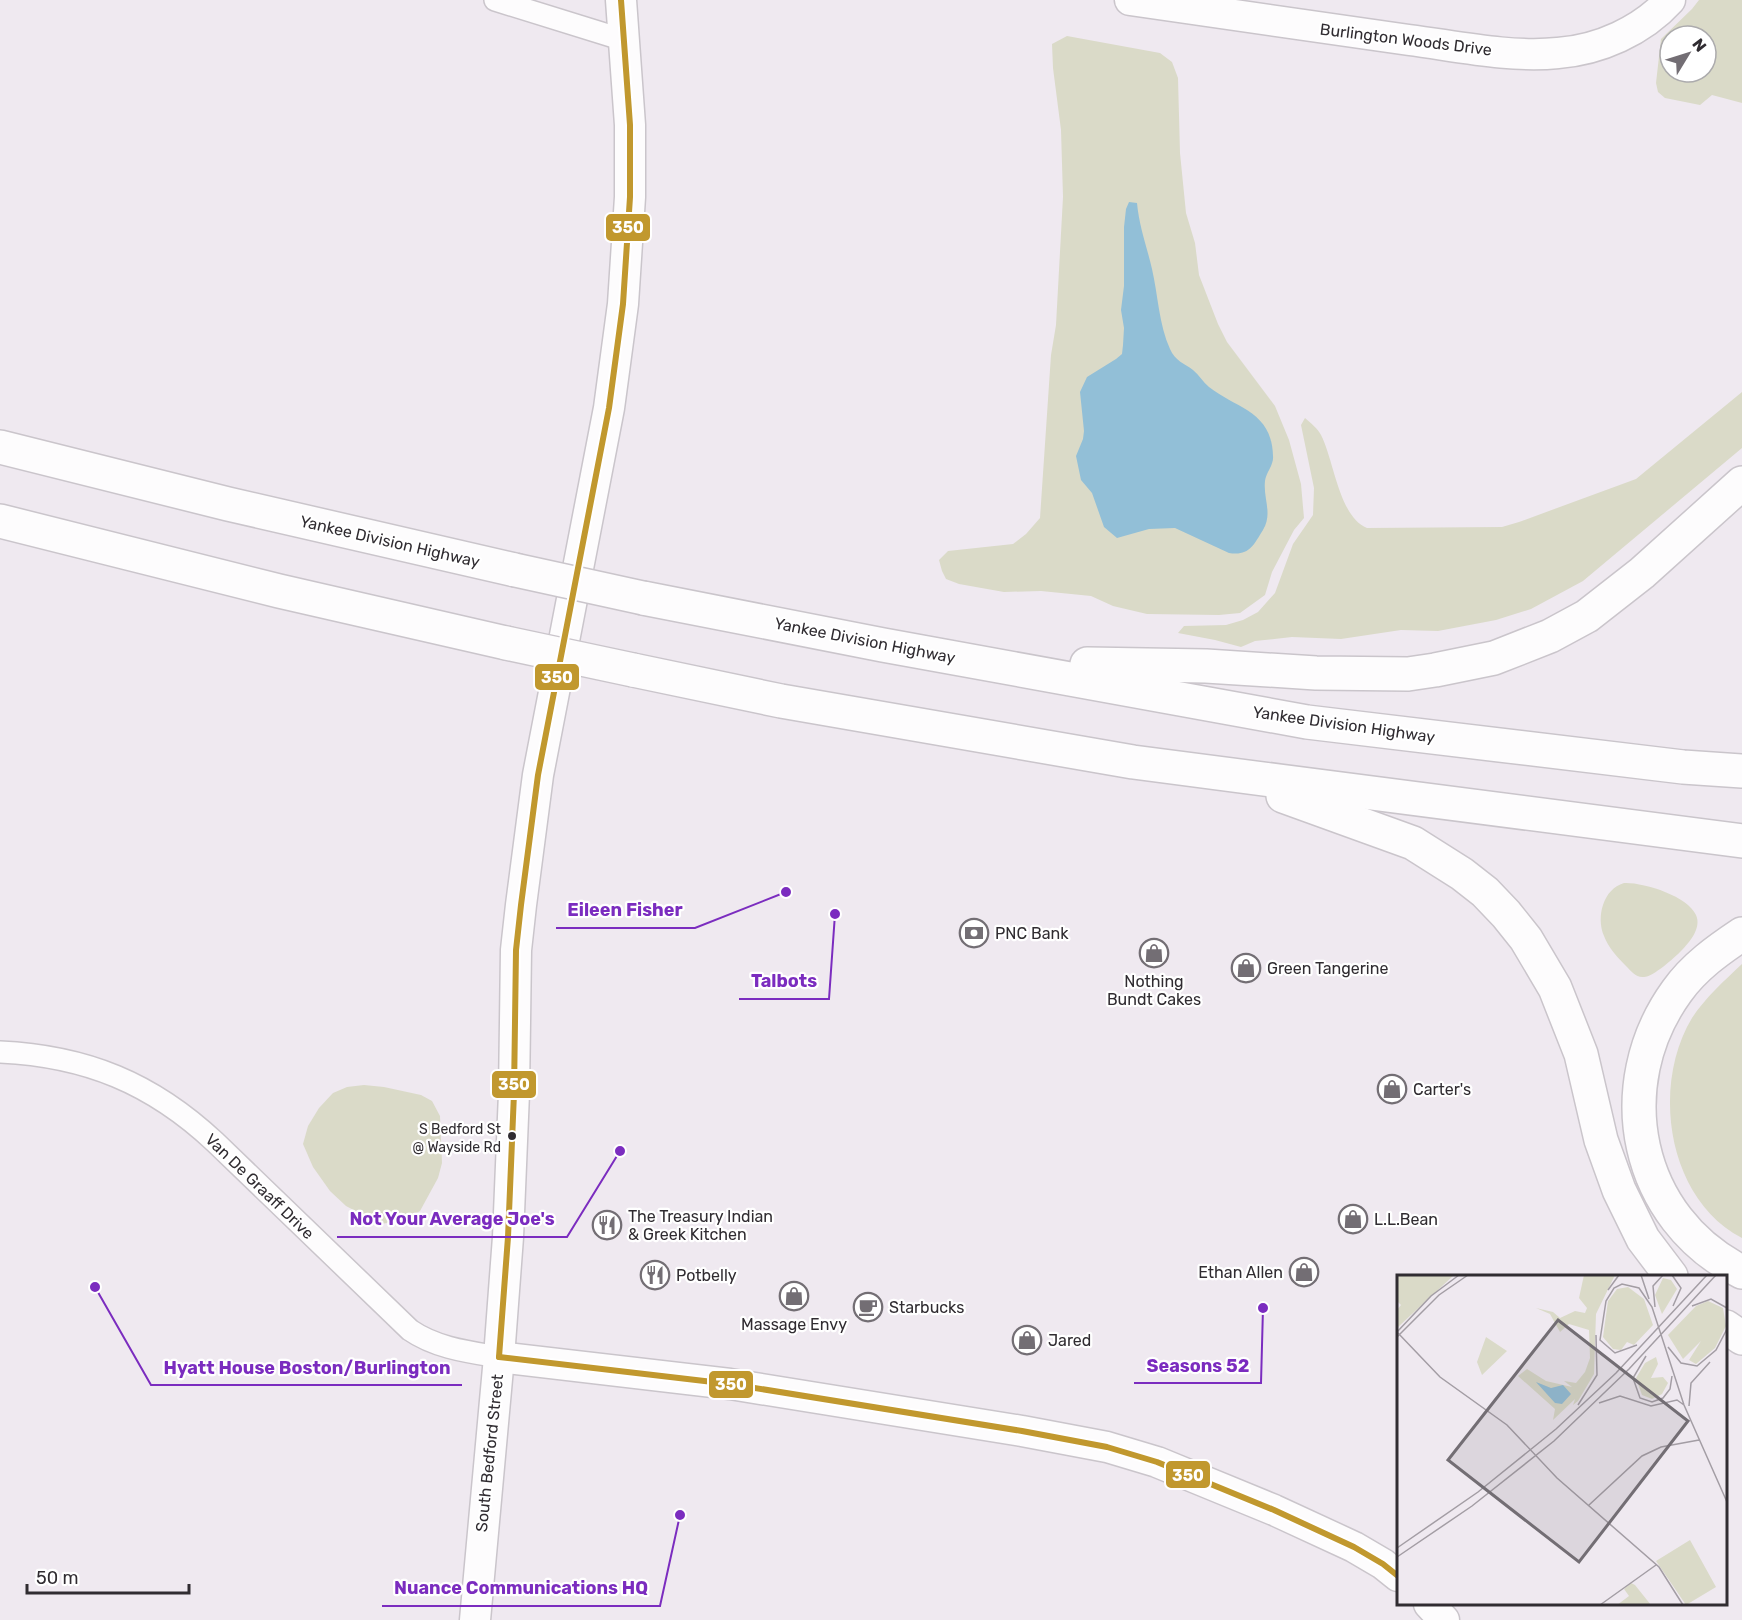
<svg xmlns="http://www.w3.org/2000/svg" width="1742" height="1620" viewBox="0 0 1742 1620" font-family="Rubik,sans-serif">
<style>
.green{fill:#dadac8;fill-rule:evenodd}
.water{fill:#92bfd7}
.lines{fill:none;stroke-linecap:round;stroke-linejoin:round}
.street-casing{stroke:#cac5cb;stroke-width:24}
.secondary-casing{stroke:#cac5cb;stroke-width:33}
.highway-casing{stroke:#cac5cb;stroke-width:36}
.street{stroke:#fdfcfd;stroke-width:21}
.secondary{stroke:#fdfcfd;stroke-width:30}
.highway{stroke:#fdfcfd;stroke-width:33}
.highway-bridge-casing{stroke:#cac5cb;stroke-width:36;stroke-linecap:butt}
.highway-bridge{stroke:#fdfcfd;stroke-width:33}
.bus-1-casing{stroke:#fff;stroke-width:10}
.bus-1{stroke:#c1982e;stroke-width:6}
.bus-dot{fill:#302c31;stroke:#fff;stroke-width:2}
.labels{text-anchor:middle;stroke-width:4.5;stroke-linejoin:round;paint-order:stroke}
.bus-label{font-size:14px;fill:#302c31;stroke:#fff;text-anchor:end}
.street-label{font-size:16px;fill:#302c31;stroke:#fff}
.poi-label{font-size:16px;fill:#302c31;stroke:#fff;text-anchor:start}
.inset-road{fill:none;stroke:#a39da4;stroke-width:1.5}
.view{fill:#736e74;fill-opacity:0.15;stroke:#736e74;stroke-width:3}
.inset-edge{fill:none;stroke:#302c31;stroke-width:3}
.leader{fill:none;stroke:#7b2cbf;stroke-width:2}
.callout-dot{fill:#7b2cbf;stroke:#fff;stroke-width:2}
.callout-label{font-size:18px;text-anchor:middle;font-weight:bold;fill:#7b2cbf;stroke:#fff;stroke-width:4.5;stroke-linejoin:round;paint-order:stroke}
.line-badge{stroke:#fff;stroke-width:2}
.badge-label{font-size:16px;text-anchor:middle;font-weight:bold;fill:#fff}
</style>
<rect width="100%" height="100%" fill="#efe9f0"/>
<!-- green -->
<g class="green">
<path d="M1699 0H1742V103L1712 95 1700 105 1665 98 1658 92 1656 83 1661 39 1692 9ZM1670 36H1706V72H1670Z"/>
<path d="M1067 36 1160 53 1172 62 1178 78 1180 153 1186 213 1195 243 1199 275 1218 324 1227 342 1275 406 1289 440 1301 484 1304 518 1294 530 1272 572 1265 595 1240 613 1219 615 1147 614 1113 606 1091 596 1041 591 1004 592 959 584 946 579 942 571 939 560 948 551 1013 544 1026 534 1040 518 1051 355 1056 325 1063 197 1061 130 1053 68 1052 44Z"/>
<path d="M1742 392V448L1583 581 1531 609 1496 620 1438 631 1401 630 1341 639 1292 637 1255 641 1241 647 1215 640 1178 633 1184 626 1226 625 1243 620 1258 612 1275 593 1293 544 1313 515 1314 488 1301 425 1305 418C1311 423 1318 429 1321 435 1334 460 1339 517 1367 528L1502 527 1519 522 1636 479Z"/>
<path d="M1624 883C1643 882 1688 896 1696 915 1702 928 1689 943 1681 951 1674 958 1653 977 1644 977 1636 978 1631 971 1626 966 1617 957 1608 947 1604 936 1596 917 1603 889 1624 883Z"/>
<path d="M1742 964V1238C1667 1199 1651 1086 1692 1018 1705 998 1725 980 1742 964Z"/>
<path d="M364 1085 384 1087 421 1095 432 1101 440 1116 442 1163 438 1178 420 1211 402 1221 380 1224 346 1206 330 1191 313 1167 303 1144 308 1126 319 1108 333 1093 347 1087Z"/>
</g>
<!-- water -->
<path class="water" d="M1129 202 1137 203C1139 226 1147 247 1152 269 1158 295 1159 325 1170 349 1175 361 1184 363 1193 370 1199 375 1203 382 1209 387 1237 409 1272 411 1273 456 1274 465 1266 472 1265 481 1263 499 1273 513 1263 530 1253 546 1249 556 1229 553L1175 528 1149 529 1117 538 1104 527 1092 493 1081 480 1076 456 1083 439 1084 431 1080 392 1087 377 1116 359 1122 354 1123 345 1124 328 1121 310 1124 286V227L1126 209Z"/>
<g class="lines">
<!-- street casing -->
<g class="street-casing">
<g id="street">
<path d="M495 0 624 40"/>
<path d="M0 1052C86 1056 152 1083 215 1142L410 1330C436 1348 469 1352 499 1357"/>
</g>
</g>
<!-- secondary casing -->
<g class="secondary-casing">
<g id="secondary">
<path d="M1130 0C1222 14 1315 27 1409 40 1456 46 1510 58 1558 53 1599 50 1642 31 1670 0"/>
<path d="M499 1357 730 1384 1022 1431 1107 1447 1157 1462 1274 1510 1354 1547 1383 1564 1398 1576"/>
<path d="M1429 1604 1444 1620"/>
<path d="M475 1620 499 1357 508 1237 514 1093 516 950 521 905 538 775 609 408 623 304 630 197V125L621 0"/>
</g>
</g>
<!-- highway casing -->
<g class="highway-casing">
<g id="highway">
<path d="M0 447 228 504 515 570"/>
<path d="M0 521 279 591 506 643"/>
<path d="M643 598 883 645 1307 722 1683 767 1742 771"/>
<path d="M1087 664 1206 666 1316 673 1408 674 1435 670 1494 658 1550 636 1587 616 1642 573 1742 483"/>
<path d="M633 670 781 701 1133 762 1742 841"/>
<path d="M1283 796 1413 843 1462 874 1485 892 1506 914 1526 939 1555 988 1581 1054 1601 1140 1619 1190 1643 1239 1671 1276"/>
<path d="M1742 934C1718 950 1694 967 1677 991 1608 1086 1635 1219 1742 1272"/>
<path d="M1726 1327 1742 1338"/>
</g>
</g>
<!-- street -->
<use href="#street" class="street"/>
<!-- secondary -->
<use href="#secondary" class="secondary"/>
<!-- highway -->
<use href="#highway" class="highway"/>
<!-- highway-bridge casing -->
<g class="highway-bridge-casing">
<g id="highway-bridge">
<path d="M515 570 643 598"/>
<path d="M506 643 633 670"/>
</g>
</g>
<!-- highway-bridge -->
<use href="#highway-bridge" class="highway-bridge"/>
<!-- bus-1 casing -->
<g class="bus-1-casing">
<g id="bus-1">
<path d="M499 1357 508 1237 514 1093 516 950 521 905 538 775 609 408 623 304 630 197V125L621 0"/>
<path d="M499 1357 730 1384 1022 1431 1107 1447 1157 1462 1274 1510 1354 1547 1383 1564 1398 1576"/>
</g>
</g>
<!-- bus-1 -->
<use href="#bus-1" class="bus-1"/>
</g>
<!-- icons -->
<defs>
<g id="bank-ring" transform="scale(1.5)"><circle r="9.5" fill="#fff" stroke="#736e74" stroke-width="1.5"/><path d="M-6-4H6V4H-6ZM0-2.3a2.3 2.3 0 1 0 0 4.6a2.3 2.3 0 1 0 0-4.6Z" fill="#736e74"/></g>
<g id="shop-ring" transform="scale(1.5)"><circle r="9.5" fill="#fff" stroke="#736e74" stroke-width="1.5"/><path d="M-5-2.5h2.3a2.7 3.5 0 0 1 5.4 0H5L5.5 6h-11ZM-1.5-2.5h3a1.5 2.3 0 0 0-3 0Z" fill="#736e74"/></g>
<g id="restaurant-ring" transform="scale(1.5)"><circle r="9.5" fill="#fff" stroke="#736e74" stroke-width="1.5"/><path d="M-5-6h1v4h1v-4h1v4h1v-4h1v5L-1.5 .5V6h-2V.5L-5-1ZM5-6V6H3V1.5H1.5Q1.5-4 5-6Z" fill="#736e74"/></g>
<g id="cafe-ring" transform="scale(1.5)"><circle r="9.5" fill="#fff" stroke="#736e74" stroke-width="1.5"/><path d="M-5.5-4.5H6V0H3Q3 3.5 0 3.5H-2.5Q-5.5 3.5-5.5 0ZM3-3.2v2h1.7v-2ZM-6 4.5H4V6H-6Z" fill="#736e74"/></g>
</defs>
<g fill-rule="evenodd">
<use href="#bank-ring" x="974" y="933"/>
<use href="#shop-ring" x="1154" y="953"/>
<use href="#shop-ring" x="1246" y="968"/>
<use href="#shop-ring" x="1392" y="1089"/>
<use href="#shop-ring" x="1353" y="1219"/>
<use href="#restaurant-ring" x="607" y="1225"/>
<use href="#shop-ring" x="1304" y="1272"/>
<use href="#restaurant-ring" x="655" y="1275"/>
<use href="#shop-ring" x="794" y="1296"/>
<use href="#cafe-ring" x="868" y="1307"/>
<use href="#shop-ring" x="1027" y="1340"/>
</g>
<!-- markers -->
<circle class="bus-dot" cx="512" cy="1136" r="5"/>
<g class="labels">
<!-- bus labels -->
<g class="bus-label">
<text x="501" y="1134">S Bedford St<tspan x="501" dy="18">@ Wayside Rd</tspan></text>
</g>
<!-- street labels -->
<g class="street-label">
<text transform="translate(1406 39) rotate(7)" y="6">Burlington Woods Drive</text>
<text transform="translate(390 541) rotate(13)" y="6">Yankee Division Highway</text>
<text transform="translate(865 640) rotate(11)" y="6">Yankee Division Highway</text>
<text transform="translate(1344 724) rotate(8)" y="6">Yankee Division Highway</text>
<text transform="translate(260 1186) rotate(44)" y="6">Van De Graaff Drive</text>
<text transform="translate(489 1453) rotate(-84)" y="6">South Bedford Street</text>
</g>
<!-- poi labels -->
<g class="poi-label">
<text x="995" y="939">PNC Bank</text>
<text x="1267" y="974">Green Tangerine</text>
<text x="1154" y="987" text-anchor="middle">Nothing<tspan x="1154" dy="18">Bundt Cakes</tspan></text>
<text x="1413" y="1095">Carter's</text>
<text x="628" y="1222">The Treasury Indian<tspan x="628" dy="18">&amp; Greek Kitchen</tspan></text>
<text x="1374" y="1225">L.L.Bean</text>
<text x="1283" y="1278" text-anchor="end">Ethan Allen</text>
<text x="676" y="1281">Potbelly</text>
<text x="889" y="1313">Starbucks</text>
<text x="794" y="1330" text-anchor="middle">Massage Envy</text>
<text x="1048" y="1346">Jared</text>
</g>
</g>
<!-- overview -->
<g transform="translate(1397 1275)">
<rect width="330" height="330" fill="#efe9f0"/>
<path d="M0 0H57L0 53V35L4 30 0 26ZM187 0H218L199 39 197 99 181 126 176 130 178 124 156 145 158 134 121 101 130 94 149 106 175 112 167 106 179 108 188 97 193 83 192 55 172 49 163 57 153 39 139 33 156 37 163 43 178 36 188 38 190 33 182 23ZM266 3 274 5 280 14 265 39 258 20ZM231 12 247 24 256 50 237 70 230 67 224 75 216 74 206 62 211 26 220 14ZM311 26 326 33 329 51 318 73 299 89 292 85 304 66 286 84 271 60 299 31ZM89 62 110 76 85 100 80 87ZM259 82 261 89 254 103 266 102 271 108 265 119 255 124 245 120 239 103 248 88ZM293 265 319 312 289 330 259 286ZM234 308 238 310 254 330H220L232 321 227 314Z" fill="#dadac8"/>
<path d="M139 107 154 113 166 110 174 119 165 129 158 128Z" fill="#92bfd7"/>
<path class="inset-road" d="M244 0 252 24M275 0 284 13 276 31M211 15 222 0M295 31 314 24 330 33M258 32 256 11 266 0M0 57 43 102 110 150 160 203 262 292 286 330M0 57 34 21 62 0M0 62 42 20 71 0M240 70 218 78 203 65 209 26 217 13 225 9 242 13 255 32 287 130 330 227M271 72 284 88 300 91 319 75 330 54M249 81 236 103 243 123 255 127 266 123 273 114 275 101M202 128 223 121 254 131 280 125 287 130M181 130 200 100 199 60M292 131 294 108 313 87M192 230 245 181 264 172 302 165M0 273 81 217 159 154 219 98 310 0M0 282 75 231 157 166 232 94 319 0M203 330 259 290"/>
<path class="view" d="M161 45 291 146 182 287 51 185Z"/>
<rect width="330" height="330" class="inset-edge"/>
</g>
<!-- callouts -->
<path class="leader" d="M786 892L695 928H556M835 914L829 999H739M620 1151L567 1237H337M1263 1308L1261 1383H1134M95 1287L151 1385H462M680 1515L660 1606H382"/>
<g class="callout-dot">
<circle cx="786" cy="892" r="6"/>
<circle cx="835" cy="914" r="6"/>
<circle cx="620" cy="1151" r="6"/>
<circle cx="1263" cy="1308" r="6"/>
<circle cx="95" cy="1287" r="6"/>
<circle cx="680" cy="1515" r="6"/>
</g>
<g class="callout-label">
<text x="625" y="916">Eileen Fisher</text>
<text x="784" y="987">Talbots</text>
<text x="452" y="1225">Not Your Average Joe's</text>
<text x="1198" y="1372">Seasons 52</text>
<text x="307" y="1374">Hyatt House Boston/Burlington</text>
<text x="521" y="1594">Nuance Communications HQ</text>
</g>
<g class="line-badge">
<rect x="605" y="213" width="46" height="29" rx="6" fill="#c1982e"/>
<rect x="534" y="663" width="46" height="28" rx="6" fill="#c1982e"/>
<rect x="491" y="1070" width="46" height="29" rx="6" fill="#c1982e"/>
<rect x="708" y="1370" width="46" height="29" rx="6" fill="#c1982e"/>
<rect x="1165" y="1460" width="46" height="29" rx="6" fill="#c1982e"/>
</g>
<g class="badge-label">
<text x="628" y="233">350</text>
<text x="557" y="683">350</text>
<text x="514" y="1090">350</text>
<text x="731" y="1390">350</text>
<text x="1188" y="1481">350</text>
</g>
<!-- north arrow -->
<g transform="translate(1688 54) rotate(52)"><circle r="28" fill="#ffffff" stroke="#acabad" stroke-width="1.5"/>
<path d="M0-4.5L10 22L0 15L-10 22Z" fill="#736e74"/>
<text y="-9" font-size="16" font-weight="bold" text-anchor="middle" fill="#302c31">N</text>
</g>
<!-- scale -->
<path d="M27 1584v9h162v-9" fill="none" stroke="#302c31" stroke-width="3"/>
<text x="36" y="1584" font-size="18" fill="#302c31" stroke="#ffffff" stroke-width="4.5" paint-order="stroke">50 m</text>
</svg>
